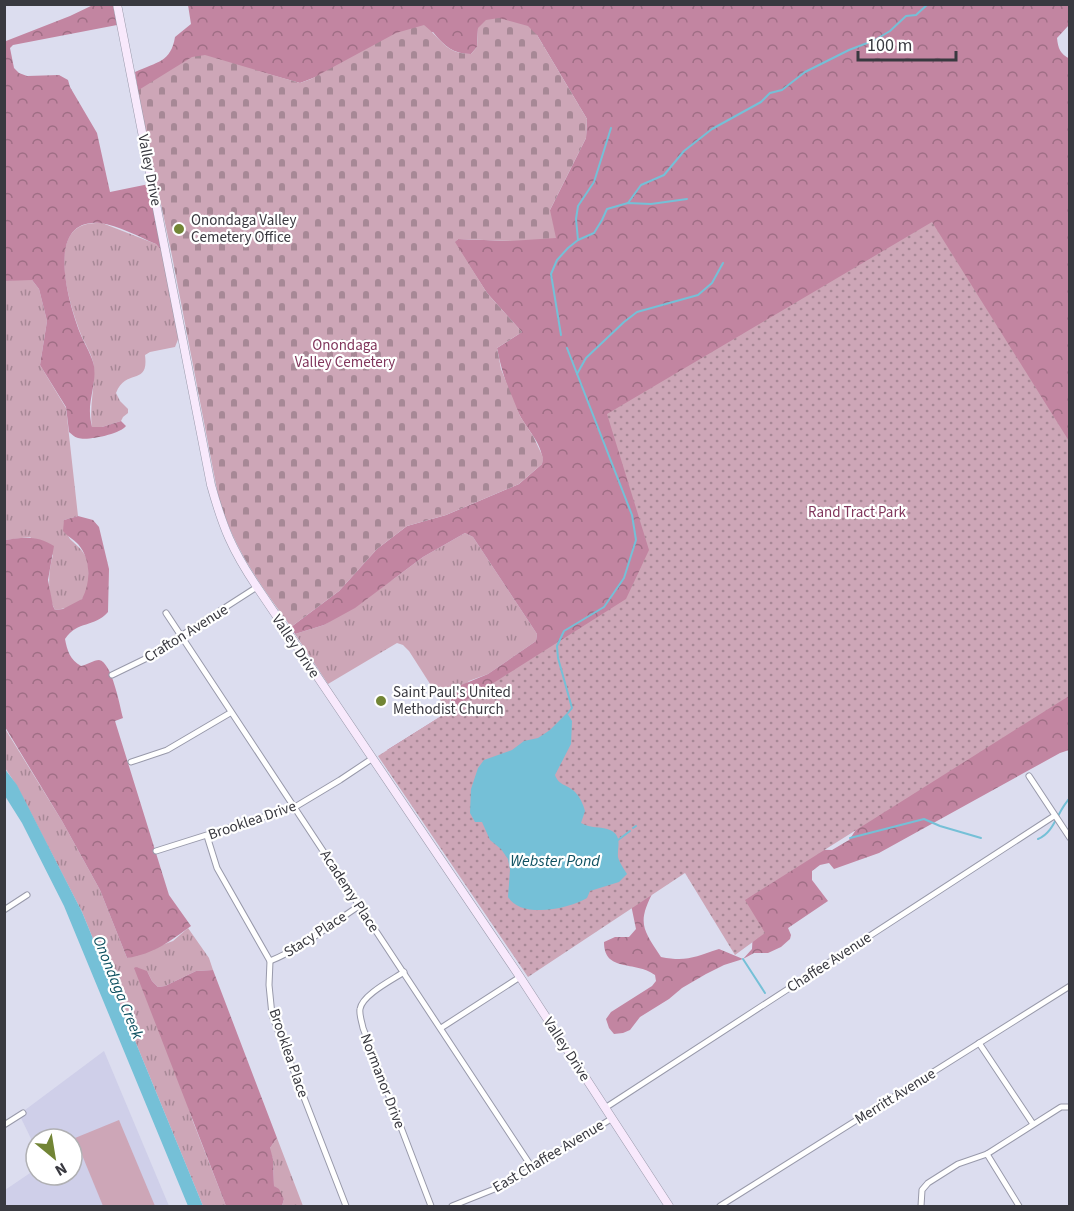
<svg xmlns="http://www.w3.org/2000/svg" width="1074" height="1211" viewBox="0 0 1074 1211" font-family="'Source Sans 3',sans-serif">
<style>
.built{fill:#cfcfe9}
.grass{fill:url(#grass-tufts)}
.forest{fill:url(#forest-crowns);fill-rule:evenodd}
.cemetery{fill:url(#cemetery-stones)}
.park{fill:url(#park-dots)}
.pitch{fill:#cda6b7}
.water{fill:#75c0d7}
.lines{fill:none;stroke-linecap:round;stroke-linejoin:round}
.stream{stroke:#75c0d7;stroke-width:2}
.street-casing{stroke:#9899aa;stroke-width:7}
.secondary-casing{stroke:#9899aa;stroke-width:9}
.street{stroke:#fff;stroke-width:5}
.secondary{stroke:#f8e9fc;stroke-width:8}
.poi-dot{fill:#728535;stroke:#fff;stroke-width:2}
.labels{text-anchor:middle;stroke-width:4.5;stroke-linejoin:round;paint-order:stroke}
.street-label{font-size:15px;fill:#393940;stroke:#fff}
.poi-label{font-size:15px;fill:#393940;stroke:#fff;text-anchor:start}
.park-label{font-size:15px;fill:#81365c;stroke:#fff}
.water-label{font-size:16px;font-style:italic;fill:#0f5161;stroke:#fff}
</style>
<defs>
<pattern id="grass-tufts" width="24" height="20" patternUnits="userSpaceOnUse" patternTransform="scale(1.5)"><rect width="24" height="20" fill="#cda6b7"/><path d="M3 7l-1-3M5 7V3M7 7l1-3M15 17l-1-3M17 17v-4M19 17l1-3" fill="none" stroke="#a78896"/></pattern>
<pattern id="forest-crowns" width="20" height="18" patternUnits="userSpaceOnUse" patternTransform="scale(1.5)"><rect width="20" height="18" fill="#c285a1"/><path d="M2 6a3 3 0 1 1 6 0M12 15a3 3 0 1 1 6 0" fill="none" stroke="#9f6e85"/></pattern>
<pattern id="cemetery-stones" width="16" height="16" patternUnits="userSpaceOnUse" patternTransform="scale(1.5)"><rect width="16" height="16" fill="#cda6b7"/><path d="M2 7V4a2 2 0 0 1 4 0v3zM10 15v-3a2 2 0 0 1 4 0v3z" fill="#a78896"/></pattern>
<pattern id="park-dots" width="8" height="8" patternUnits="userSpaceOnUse" patternTransform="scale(1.5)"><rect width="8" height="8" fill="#cda6b7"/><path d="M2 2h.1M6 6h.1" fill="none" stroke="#a78896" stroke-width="1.8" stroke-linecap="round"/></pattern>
</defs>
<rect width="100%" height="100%" fill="#dcddef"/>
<!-- built -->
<path class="built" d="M104 1051 169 1206H5V1190L36 1169V1175H72V1139H36V1149L21 1118 25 1110Z"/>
<!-- grass -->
<g class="grass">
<path d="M102 223 156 244 162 251 179 337 175 347 150 352 145 355C149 387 127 367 116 393L120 401 128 409V413L123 417 121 421 102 427H92C89 406 95 387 94 367 93 355 84 343 80 332 71 308 50 244 79 227 86 223 94 223 102 223Z"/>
<path d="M23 279 32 280 39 289 47 321 40 365 66 408 78 516 64 520C66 526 67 535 70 539 76 545 82 549 86 557 90 568 90 590 82 599 76 606 64 609 55 610 47 595 48 572 53 555L30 537 5 540V281Z"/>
<path d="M465 533 473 537 537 634 536 641 488 674 469 681 450 700 448 712 409 651 403 645 397 643 328 684 295 634 324 625 395 578 423 557Z"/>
<path d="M4 727 62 821 100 890 127 958 173 941 188 928 209 958 213 970 196 971 165 986 158 987 152 981 147 971 192 1119 226 1206H203L82 912 17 786 5 768Z"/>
<path d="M277 1138 303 1206H282L284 1199 274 1186 273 1159 270 1152V1148Z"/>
</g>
<!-- forest -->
<g class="forest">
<path d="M93 5H113L117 25 13 45 10 48 14 68 19 73 27 76 59 75 68 80 70 87 97 133 110 192 149 184 162 251 156 244C139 237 118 225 100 223 43 218 69 304 80 333 84 343 90 352 93 362 98 377 89 398 90 413 90 418 91 422 92 427H102L121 421 126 426C120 434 88 441 78 438 74 437 72 434 69 432L66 407 40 365 47 321 39 289 32 280 5 281 4 38 6 41 70 16Z"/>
<path d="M188 5H1069V25L1057 38C1058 48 1060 54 1070 59L1069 750 1060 753 879 853 834 869 829 863 820 865 812 871V880L828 901 788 928 791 935 790 939 781 947 768 953H754L743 959 724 965 706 974 682 988 669 999 640 1017 630 1030 623 1033 614 1034 609 1028 606 1019 611 1012 652 986 656 981 655 975C635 960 604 973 604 942L615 937H629L636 929 629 895 387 750 448 712 454 688 488 674 536 641 537 634 473 537 465 533 423 557 355 608 324 625 295 634 291 627 339 591 377 549 407 526 446 515 519 484 542 464C545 446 527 430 519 414 509 394 501 370 497 348L522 332 487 293 454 242 458 239 510 241 550 210 586 138 587 119 537 35 478 28 477 47 471 54C453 54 444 46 433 32L300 83 257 71 138 91 135 72C157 62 171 62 175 37L191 24ZM590 722 864 818 849 840 832 850 798 849 741 890 753 931 752 949 743 959 719 949C694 957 687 962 661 957 642 928 637 923 654 890Z"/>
<path d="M78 516 93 520 99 527 109 569 108 612C94 628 78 620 65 639 67 650 70 660 81 666 86 665 94 660 99 660 112 662 120 707 123 718L115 721 169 895 191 926C170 941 154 954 127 958L100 890 62 821 5 727V540C22 537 38 535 54 546L48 580 53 606 55 610 63 609 82 599C91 582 91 559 78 544 73 539 67 536 63 531L64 520Z"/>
<path d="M136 967 147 971 152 981 158 987 165 986 196 971 213 970 277 1138 270 1148 273 1159 274 1186 279 1189 284 1199 282 1206H226L134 968Z"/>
</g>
<!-- cemetery -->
<path class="cemetery" d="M499 18 528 26 537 35 587 119 586 138 550 210 556 238 510 241 458 239 455 242 487 293 522 332 497 348 501 369 520 416 533 436 543 457 542 464 519 484 446 515 407 526 377 549 339 591 291 627C259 583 233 548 218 495L172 256 137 91 192 57 205 55 300 83 311 79 396 33 424 25C442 39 445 54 471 54L477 47 478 28 486 20Z"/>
<!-- park -->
<path class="park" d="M932 222 1069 441V696L745 900 765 933 735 955 685 873 528 977 378 756 626 599 649 550 607 414Z"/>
<!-- pitch -->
<path class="pitch" d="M119 1120 155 1206H103L75 1138Z"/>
<!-- water -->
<g class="water">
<path d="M567 713 572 721 571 744 555 775C559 786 567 784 575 792 580 797 583 804 585 811L581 823C591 829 600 826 610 830 623 836 617 847 618 857 619 862 624 869 627 874L619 882 590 891 587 898C569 909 521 919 508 897L510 870 508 859 501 849 490 840 482 822H475L470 813 471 789 478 768 484 760 512 750 524 741 538 738 550 730Z"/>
<path d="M4 768 17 785 82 912 203 1206H188L64 906 22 823 5 796Z"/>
</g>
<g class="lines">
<!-- stream -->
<g class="stream">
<path d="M628 203 641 185 664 175 684 151 712 129 761 102 770 93 782 90 805 72 849 50 875 40 890 31 906 16 916 15 928 4"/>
<path d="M578 240 576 219 578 206 594 182 611 128"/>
<path d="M561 335 551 274 557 260 568 248 578 240 594 233 602 220 607 209 628 203 651 204 687 199"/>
<path d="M567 348 632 515 636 540 624 578 604 607 564 631 557 646 558 658 572 708 568 713"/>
<path d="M577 374 586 358 624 322 637 312 698 295 712 283 723 263"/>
<path d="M633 828 636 826"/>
<path d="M850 838 924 819 940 826 981 838"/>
<path d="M1038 839C1055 832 1057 811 1070 798"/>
<path d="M618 840 630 831"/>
<path d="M743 959 765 993"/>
</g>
<!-- street casing -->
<g class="street-casing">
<g id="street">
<path d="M166 613 533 1169"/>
<path d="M112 675 145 659 257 587"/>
<path d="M131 762 167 750 230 713"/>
<path d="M1029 776 1070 838"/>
<path d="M207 836 217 868 270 961 269 985 272 1015 346 1206"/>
<path d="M156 851 295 807 340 780 373 758"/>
<path d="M4 910 27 895"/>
<path d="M270 961C302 948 330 925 359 906"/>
<path d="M404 972C392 980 362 995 360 1009 359 1015 362 1022 363 1028L431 1206"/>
<path d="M441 1028 520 977"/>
<path d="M979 1043 1033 1124"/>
<path d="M605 1108 1054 816"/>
<path d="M4 1125 23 1113"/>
<path d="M987 1154 1019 1206"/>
<path d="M452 1206 507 1184 611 1119"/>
<path d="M720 1206 1070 986"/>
<path d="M921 1206 922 1190 928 1183 958 1164 987 1154 1061 1107H1070"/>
</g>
</g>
<!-- secondary casing -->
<g class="secondary-casing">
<path id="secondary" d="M117 4 211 485C223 528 232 550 257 587L520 977 669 1206"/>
</g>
<!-- street -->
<use href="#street" class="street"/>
<!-- secondary -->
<use href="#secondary" class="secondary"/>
</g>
<!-- markers -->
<g class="poi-dot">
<circle cx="179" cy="229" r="6"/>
<circle cx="381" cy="701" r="6"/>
</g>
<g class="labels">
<!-- street labels -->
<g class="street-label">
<text transform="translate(150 170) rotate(79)" y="5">Valley Drive</text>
<text transform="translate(186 633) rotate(-32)" y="5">Crafton Avenue</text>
<text transform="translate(296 646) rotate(56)" y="5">Valley Drive</text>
<text transform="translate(252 820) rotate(-19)" y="5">Brooklea Drive</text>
<text transform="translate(350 891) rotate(57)" y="5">Academy Place</text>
<text transform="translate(315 934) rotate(-33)" y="5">Stacy Place</text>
<text transform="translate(829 962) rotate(-33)" y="5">Chaffee Avenue</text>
<text transform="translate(567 1049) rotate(57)" y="5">Valley Drive</text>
<text transform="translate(289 1053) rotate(71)" y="5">Brooklea Place</text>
<text transform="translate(383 1081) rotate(69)" y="5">Normanor Drive</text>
<text transform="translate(895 1096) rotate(-32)" y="5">Merritt Avenue</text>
<text transform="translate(548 1156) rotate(-31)" y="5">East Chaffee Avenue</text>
</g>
<!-- poi labels -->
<g class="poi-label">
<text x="191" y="225">Onondaga Valley<tspan x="191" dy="17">Cemetery Office</tspan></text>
<text x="393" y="697">Saint Paul's United<tspan x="393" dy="17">Methodist Church</tspan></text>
</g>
<!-- park labels -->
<g class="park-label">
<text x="345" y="350">Onondaga<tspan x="345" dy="17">Valley Cemetery</tspan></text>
<text x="857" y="517">Rand Tract Park</text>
</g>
<!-- water labels -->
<g class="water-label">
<text x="555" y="866">Webster Pond</text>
<text transform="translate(119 987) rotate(68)" y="6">Onondaga Creek</text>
</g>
</g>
<!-- border -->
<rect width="1074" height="1211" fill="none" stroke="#393940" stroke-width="12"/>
<!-- north arrow -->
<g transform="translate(54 1157) rotate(150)"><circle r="28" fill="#ffffff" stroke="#b0b0b3" stroke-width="1.5"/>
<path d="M0-4.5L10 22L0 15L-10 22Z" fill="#728535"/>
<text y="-9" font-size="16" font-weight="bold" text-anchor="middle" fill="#393940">N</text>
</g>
<!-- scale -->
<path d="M858 51v9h98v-9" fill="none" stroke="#393940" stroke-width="3"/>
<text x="867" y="51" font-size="18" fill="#393940" stroke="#ffffff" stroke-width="4.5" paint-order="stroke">100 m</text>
</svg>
